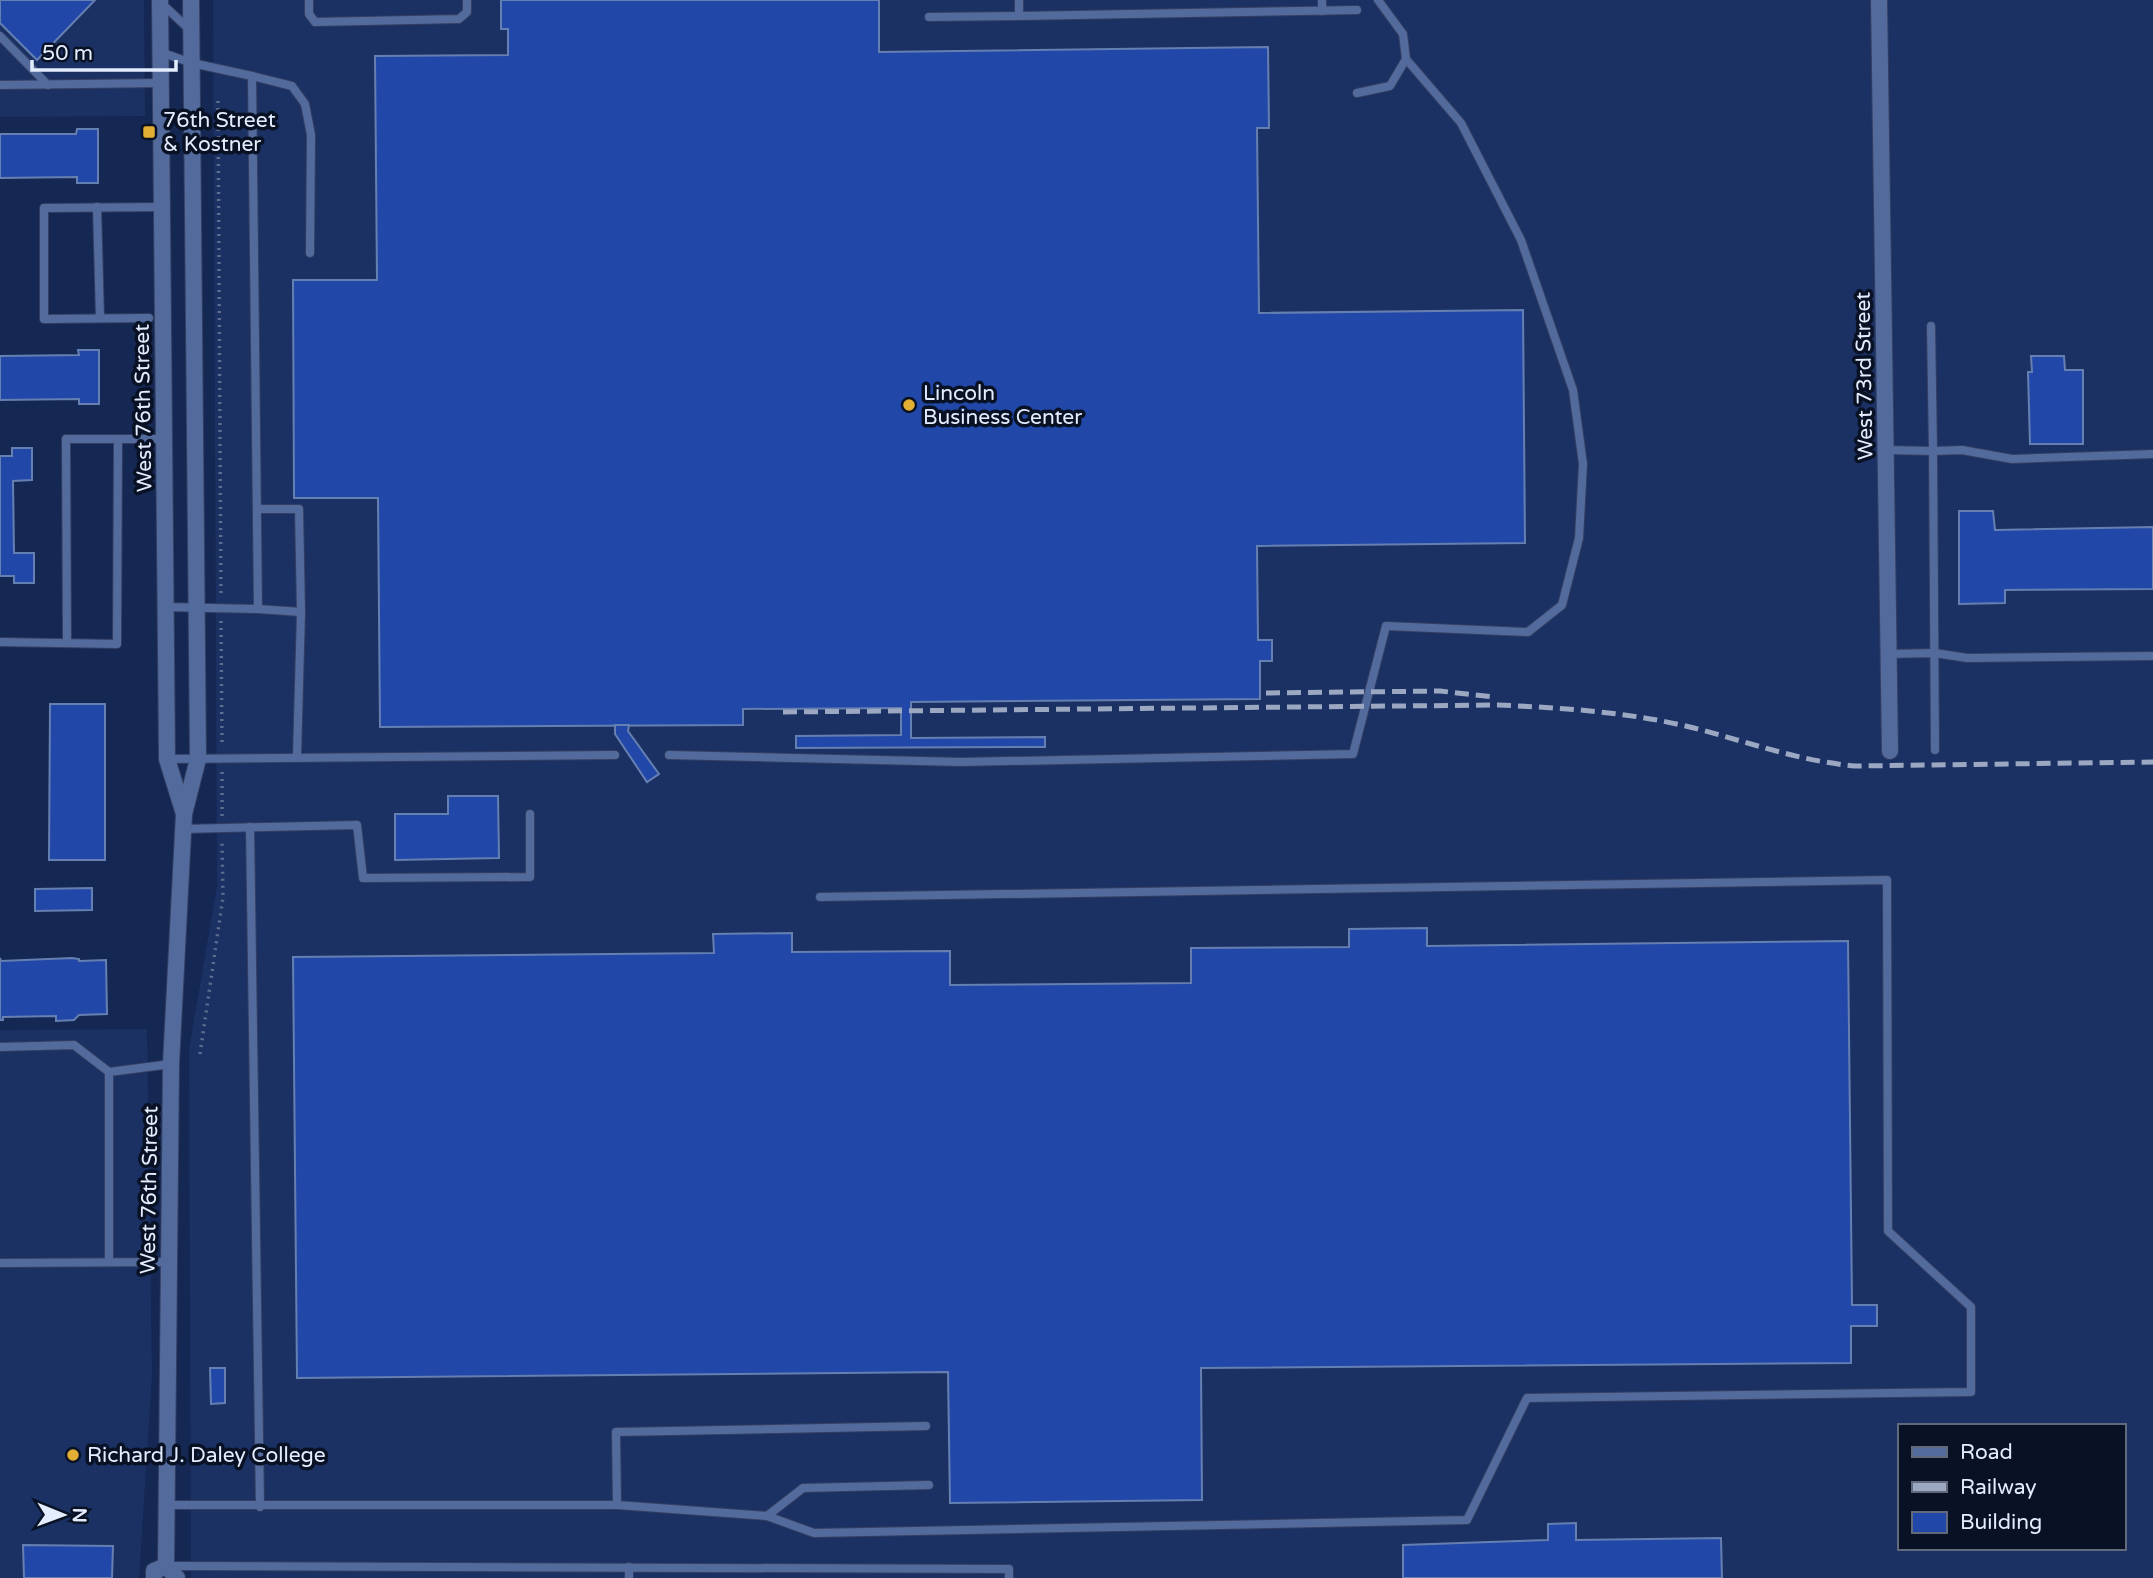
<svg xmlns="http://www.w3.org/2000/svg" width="2153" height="1578" viewBox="0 0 2153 1578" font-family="'Varela Round',sans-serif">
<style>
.built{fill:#1b3163;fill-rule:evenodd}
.building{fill:#2148a9;stroke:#667fb1;stroke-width:2}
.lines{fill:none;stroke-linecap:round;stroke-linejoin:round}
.lane-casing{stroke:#343f63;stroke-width:10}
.street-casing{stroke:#343f63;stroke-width:18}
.path{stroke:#5f6e90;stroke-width:3.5;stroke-dasharray:2 5;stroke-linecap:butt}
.lane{stroke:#536b9c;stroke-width:8}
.street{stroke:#536b9c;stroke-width:16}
.rail{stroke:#9ca8c2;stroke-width:5;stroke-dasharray:14 7;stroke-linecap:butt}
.poi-dot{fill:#e2ae34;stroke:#091225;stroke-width:2.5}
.labels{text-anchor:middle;stroke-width:7;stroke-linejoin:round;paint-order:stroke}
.poi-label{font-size:21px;fill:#e4edfe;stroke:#091225;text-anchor:start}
.street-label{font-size:21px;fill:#e4edfe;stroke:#091225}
</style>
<rect width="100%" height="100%" fill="#152753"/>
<!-- built -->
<g class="built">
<path d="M0 0H144L145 116 0 117Z"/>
<path d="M213 0H2153V1578H191L189 1049 217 886ZM1899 1426H2123V1548H1899Z"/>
<path d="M147 1029 152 1375 139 1578H0V1030Z"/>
</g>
<!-- building -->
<g class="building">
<path d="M0 0H95L37 60 0 23Z"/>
<path d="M501 0H879V52L1268 47 1269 128H1257L1259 313 1523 310 1525 543 1257 546 1258 640H1272V661H1260V699L911 702V738L1045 737V747L796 748V736L901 735V708L743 709V725L380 727 378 498H294L293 280H377L375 56 508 55V29H501Z"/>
<path d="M77 129H98V183H77V177L0 178V134H76Z"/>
<path d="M78 350H99V404H79V399L0 400V356L79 355Z"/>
<path d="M2031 356H2064L2065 370H2083V444H2030L2028 372H2032Z"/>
<path d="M12 448H32V480L13 481 14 553H34V583H14V576H0V456H12Z"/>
<path d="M1959 511H1993L1995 530 2153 527V589L2005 590V603L1959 604Z"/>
<path d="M50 704H105V860H49Z"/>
<path d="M615 725H629L628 731 659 774 647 782 615 734Z"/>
<path d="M448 796H498L499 858 395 860V814H448Z"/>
<path d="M92 888V910L35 911V889Z"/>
<path d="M1427 928V946L1848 941 1852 1305H1877V1326H1851V1363L1201 1368 1202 1500 950 1503 948 1372 297 1378 293 957 714 953 713 934 792 933V952L950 951V985L1191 983V948L1349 947V929Z"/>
<path d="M0 958 1 961 72 958 79 959V961L106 960 107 1014 79 1015 74 1020 56 1021V1016L3 1017V1020H0Z"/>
<path d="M210 1368H225V1403L211 1404Z"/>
<path d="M1576 1523V1540L1721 1538 1722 1578H1403V1545L1548 1540V1524Z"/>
<path d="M23 1545 113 1546 112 1578H24Z"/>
</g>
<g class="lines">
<!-- lane casing -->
<g class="lane-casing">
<g id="lane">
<path d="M309 0V14L315 22 459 19 467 12V0"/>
<path d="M1019 0V16L1357 10"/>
<path d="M160 2 189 29"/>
<path d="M1322 11V0"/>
<path d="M929 17 1019 16"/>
<path d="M0 36 48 85"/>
<path d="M160 52 192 63 252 76 258 609 166 607"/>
<path d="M252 76 292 86 305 104 311 135 310 253"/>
<path d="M0 85 161 83"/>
<path d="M1357 93 1390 86 1406 59 1403 34 1378 0"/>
<path d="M97 207 100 318"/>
<path d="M149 318 44 319V208L162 207"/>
<path d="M1886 450 1933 451 1931 326"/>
<path d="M258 509H299L301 612"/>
<path d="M258 609 301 612 297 756"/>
<path d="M0 642 117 644 118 439H164"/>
<path d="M67 643 66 439H118"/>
<path d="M1888 654 1935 653 1967 658 2153 656"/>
<path d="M1935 750 1933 451 1962 450 2012 459 2153 454"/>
<path d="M669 755 962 762 1353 754 1386 626 1528 632 1562 605 1579 538 1583 464 1573 390 1521 240 1461 123 1406 59"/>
<path d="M167 759 615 755"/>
<path d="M250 827 260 1507"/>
<path d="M183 829 357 825 363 878 530 877V814"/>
<path d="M0 1047 74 1045 109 1072"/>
<path d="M109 1262V1072L171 1064"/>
<path d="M0 1263 169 1262"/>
<path d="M167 1505H617L616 1432 926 1426"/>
<path d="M617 1505 767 1516 814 1533 1467 1520 1527 1398 1971 1392V1307L1888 1231 1887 880 820 897"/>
<path d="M767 1516 803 1488 929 1485"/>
<path d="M167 1566 1009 1569V1578"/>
<path d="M629 1567V1578"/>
</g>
</g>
<!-- street casing -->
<g class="street-casing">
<g id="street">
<path d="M160 0 167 759 184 814"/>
<path d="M1879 0 1890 751"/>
<path d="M154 1578V1571L166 1566"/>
<path d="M177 1578 166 1566 171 1064 184 814 198 759 191 0"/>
</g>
</g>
<!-- path -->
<g class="path">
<path d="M218 101 221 596"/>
<path d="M221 621 222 746"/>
<path d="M222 772V816"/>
<path d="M200 1054 223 897 222 842"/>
</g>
<!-- lane -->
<use href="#lane" class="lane"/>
<!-- street -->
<use href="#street" class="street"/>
<!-- rail -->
<g class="rail">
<path d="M1266 693 1440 691 1494 697"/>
<path d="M783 712 1498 705C1564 708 1630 712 1694 728 1748 742 1799 761 1855 766L2153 762"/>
</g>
</g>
<!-- markers -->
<g class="poi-dot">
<rect x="142" y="125" width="14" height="14" rx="3.5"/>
<circle cx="909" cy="405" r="7"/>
<circle cx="73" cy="1455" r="7"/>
</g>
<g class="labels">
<!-- poi labels -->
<g class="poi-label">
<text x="163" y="127">76th Street<tspan x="163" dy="24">&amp; Kostner</tspan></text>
<text x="923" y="400">Lincoln<tspan x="923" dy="24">Business Center</tspan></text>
<text x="87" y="1462">Richard J. Daley College</text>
</g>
<!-- street labels -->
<g class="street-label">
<text transform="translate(1864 376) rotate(-91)" y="7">West 73rd Street</text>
<text transform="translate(143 408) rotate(-91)" y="7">West 76th Street</text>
<text transform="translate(149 1190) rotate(-89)" y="7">West 76th Street</text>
</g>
</g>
<!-- legend -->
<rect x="1898" y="1424" width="228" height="126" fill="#091225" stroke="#616a7c" stroke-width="2"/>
<rect x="1912" y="1447" width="35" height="10" fill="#536b9c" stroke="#616a7c" stroke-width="2"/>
<text x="1960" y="1459" font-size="21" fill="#e4edfe">Road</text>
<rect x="1912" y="1482" width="35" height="10" fill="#9ca8c2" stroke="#616a7c" stroke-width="2"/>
<text x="1960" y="1494" font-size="21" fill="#e4edfe">Railway</text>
<rect x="1912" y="1512" width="35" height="21" fill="#2148a9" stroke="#616a7c" stroke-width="2"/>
<text x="1960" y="1529" font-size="21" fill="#e4edfe">Building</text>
<!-- north arrow -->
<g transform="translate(63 1515) rotate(91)" stroke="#091225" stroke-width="5" paint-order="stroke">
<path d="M0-5L12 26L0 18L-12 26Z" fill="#e4edfe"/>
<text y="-10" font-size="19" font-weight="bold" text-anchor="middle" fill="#e4edfe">N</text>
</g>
<!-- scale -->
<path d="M32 60v10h144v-10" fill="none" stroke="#e4edfe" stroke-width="3.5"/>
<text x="42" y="60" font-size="21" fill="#e4edfe" stroke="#091225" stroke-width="5" paint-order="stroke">50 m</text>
</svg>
